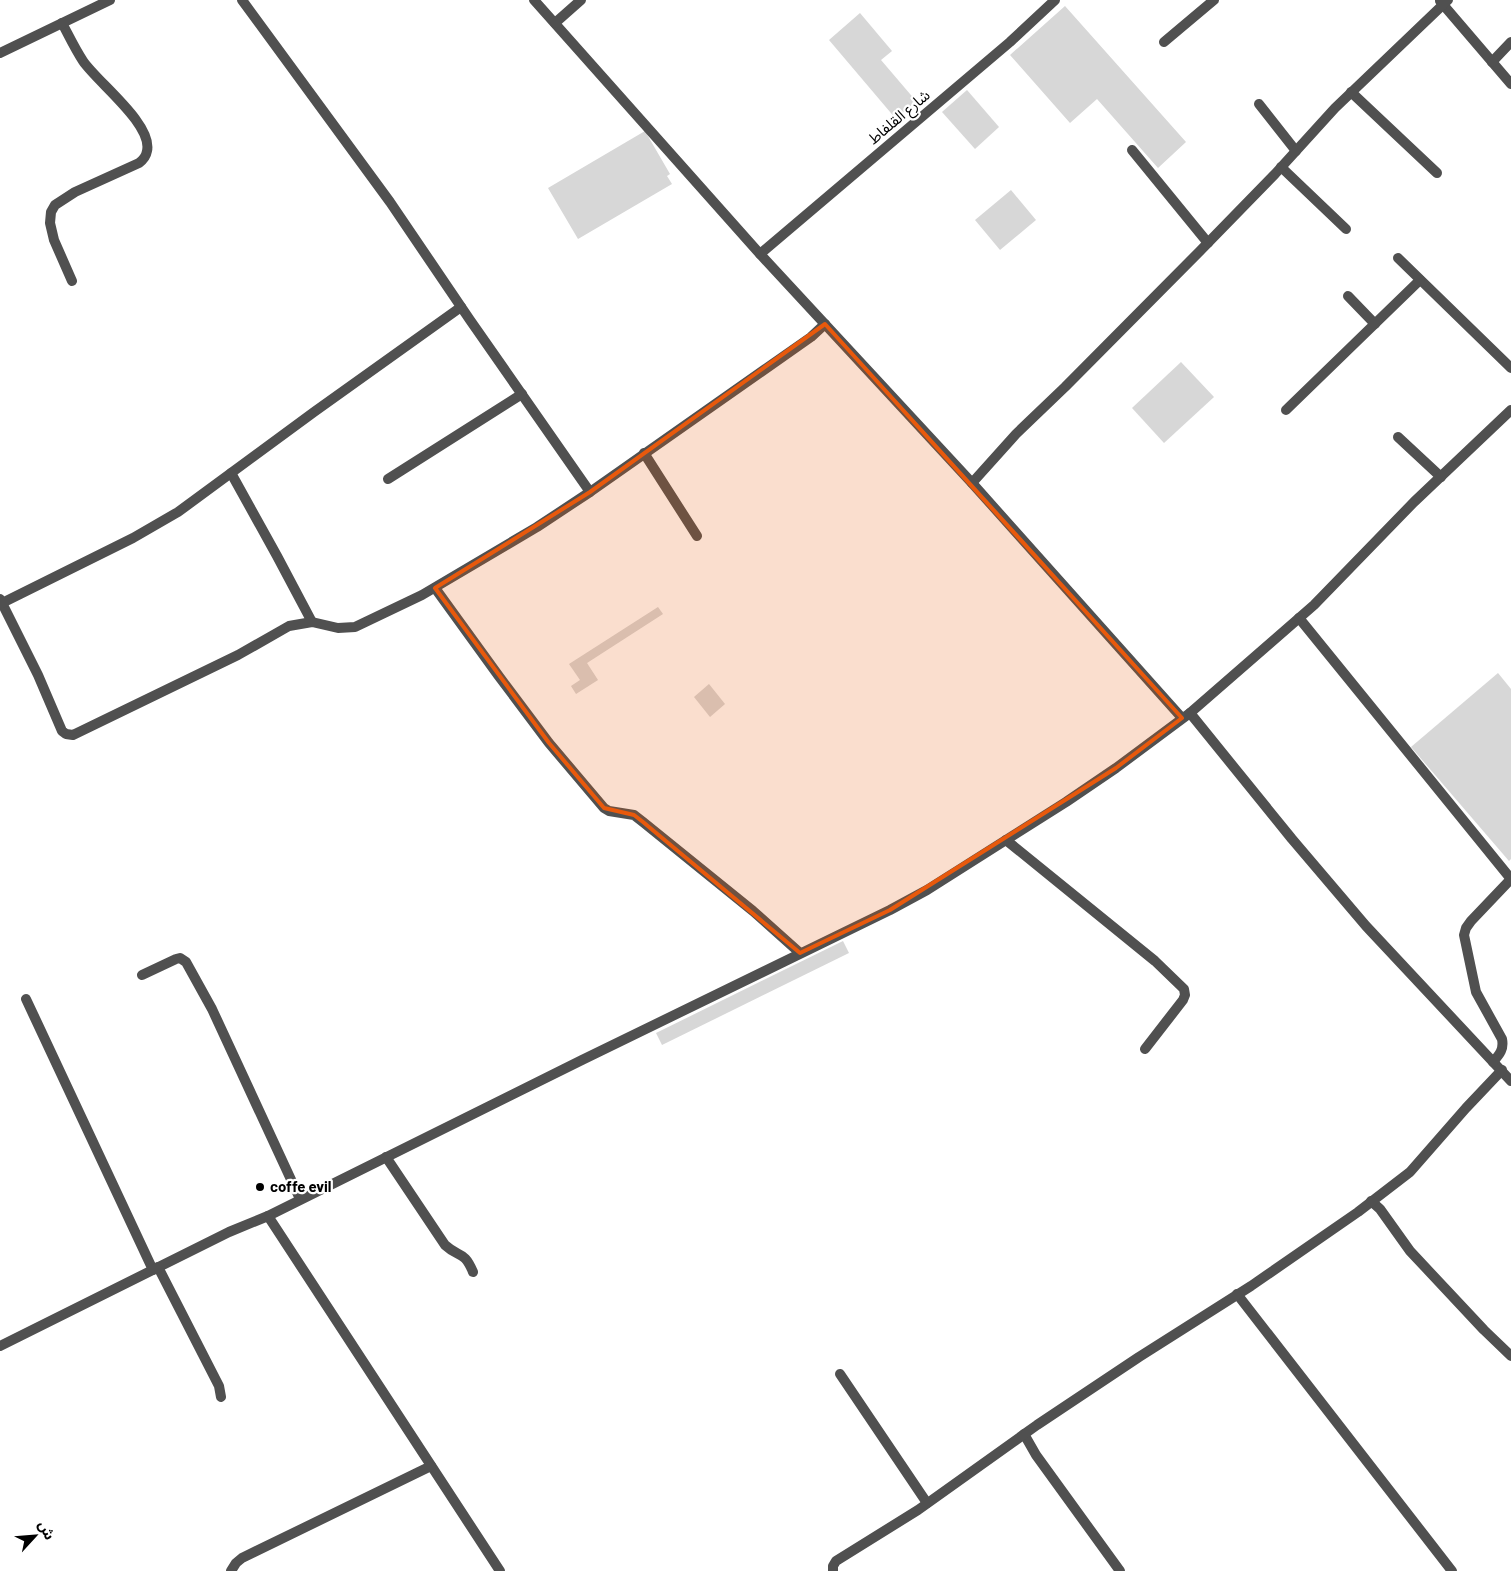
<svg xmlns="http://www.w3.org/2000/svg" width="1511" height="1571" viewBox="0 0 1511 1571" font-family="Barlow,'Noto Sans Arabic',sans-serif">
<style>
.green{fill:#d7d7d7}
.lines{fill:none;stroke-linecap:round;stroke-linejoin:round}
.minor{stroke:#505050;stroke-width:10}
.marked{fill:#e8590c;fill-opacity:0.2;stroke:#e8590c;stroke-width:4;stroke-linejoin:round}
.poi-dot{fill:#000;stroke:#fff;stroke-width:2}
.labels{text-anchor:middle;stroke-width:4.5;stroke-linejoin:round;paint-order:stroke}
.street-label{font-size:15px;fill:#000;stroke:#fff}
.poi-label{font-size:15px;font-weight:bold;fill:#000;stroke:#fff;text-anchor:start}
</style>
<rect width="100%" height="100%" fill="#fff"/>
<!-- green -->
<g class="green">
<path d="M1065 6 1186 142 1158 168 1097 99 1070 123 1010 55Z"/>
<path d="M860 13 892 51 881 60 916 101 896 119 829 40Z"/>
<path d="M967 90 999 127 975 149 942 112Z"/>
<path d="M645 131 670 174 667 176 672 184 578 239 548 188Z"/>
<path d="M1011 190 1036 220 1000 250 975 220Z"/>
<path d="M1181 362 1214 397 1164 443 1132 408Z"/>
<path d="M658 607 663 614 587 663 598 680 576 694 571 686 580 680 569 664Z"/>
<path d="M1498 673 1511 689V859L1509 861 1411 747Z"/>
<path d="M709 684 725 704 710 717 694 697Z"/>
<path d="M843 941 849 953 662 1045 656 1033Z"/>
</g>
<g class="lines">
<!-- minor -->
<g class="minor">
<path d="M242 0 390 202 470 320 590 492"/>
<path d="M534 0 760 254 972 483 1182 718"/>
<path d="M1440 1 1511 84"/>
<path d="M62 23C69 36 75 49 83 61 97 82 153 124 147 151 146 157 143 160 139 163L75 192 55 205 51 212 50 223 54 240 72 281"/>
<path d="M555 23 581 0"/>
<path d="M1164 42 1214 0"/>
<path d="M0 53 110 0"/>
<path d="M1492 62 1511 42"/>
<path d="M1351 92 1437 173"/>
<path d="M1259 104 1296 151"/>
<path d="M1132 150 1208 243"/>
<path d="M1281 167 1346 229"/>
<path d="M760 254 1010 42 1055 0"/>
<path d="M1398 258 1511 368"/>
<path d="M1348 296 1375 324"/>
<path d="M1286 410 1420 280"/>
<path d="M1398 437 1441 477"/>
<path d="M644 453 697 536"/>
<path d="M231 473 277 556 312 622"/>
<path d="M388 479 522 394"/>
<path d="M972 483 1016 434 1065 387 1199 252 1275 174 1335 108 1448 0"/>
<path d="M435 588 498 675 549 743 604 808 609 811 634 815 643 822 753 911 800 953"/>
<path d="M0 599 38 675 62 731 66 734 73 735 238 655 289 626 312 622 338 628 355 627 422 595 537 527 590 492 811 337 825 324"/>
<path d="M2 603 133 538 178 512 314 412 461 307"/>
<path d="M1299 618 1511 879"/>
<path d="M1190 713 1292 839 1366 926 1511 1081"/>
<path d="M1006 840 1155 961 1184 989 1185 995 1183 1000 1145 1049"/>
<path d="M142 975 176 959 180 958 186 962 212 1009 300 1199"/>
<path d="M26 999 153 1270"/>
<path d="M1493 1062C1500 1054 1504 1049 1502 1039L1476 992 1464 935 1466 928 1471 921 1511 879"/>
<path d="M386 1157 445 1245C459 1258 464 1250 473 1272"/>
<path d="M1371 1201 1380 1209 1410 1251 1484 1330 1511 1356"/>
<path d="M268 1216 500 1571"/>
<path d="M158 1267 219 1386 221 1397"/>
<path d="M1237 1294 1452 1571"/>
<path d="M0 1346 229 1232 268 1216 582 1060 890 910 927 890 1066 802 1116 768 1190 713 1314 605 1414 502 1511 410"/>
<path d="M840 1374 927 1503"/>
<path d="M1024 1434 1036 1455 1120 1571"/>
<path d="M231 1571 236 1563 242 1558 431 1466"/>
<path d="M833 1571V1566L836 1561 918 1510 1037 1425 1139 1357 1251 1286 1358 1212 1410 1172 1466 1108 1502 1070"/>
</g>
</g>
<!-- marked area -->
<path class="marked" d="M825 324 1182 718 1116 768 890 910 800 953 643 822 634 815 604 808 549 743 435 588 590 492Z"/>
<!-- markers -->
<circle class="poi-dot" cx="260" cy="1187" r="5"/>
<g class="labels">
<!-- street labels -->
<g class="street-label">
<text transform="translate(899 117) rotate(-40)" y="5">شارع القلفاط</text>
</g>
<!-- poi labels -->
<g class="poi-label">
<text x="270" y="1192">coffe evil</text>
</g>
</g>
<!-- north arrow -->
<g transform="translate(35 1536) rotate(64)" stroke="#ffffff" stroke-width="4" paint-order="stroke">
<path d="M0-4L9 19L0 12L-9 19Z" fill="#000000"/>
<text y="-8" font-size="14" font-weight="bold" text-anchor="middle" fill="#000000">ش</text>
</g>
</svg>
